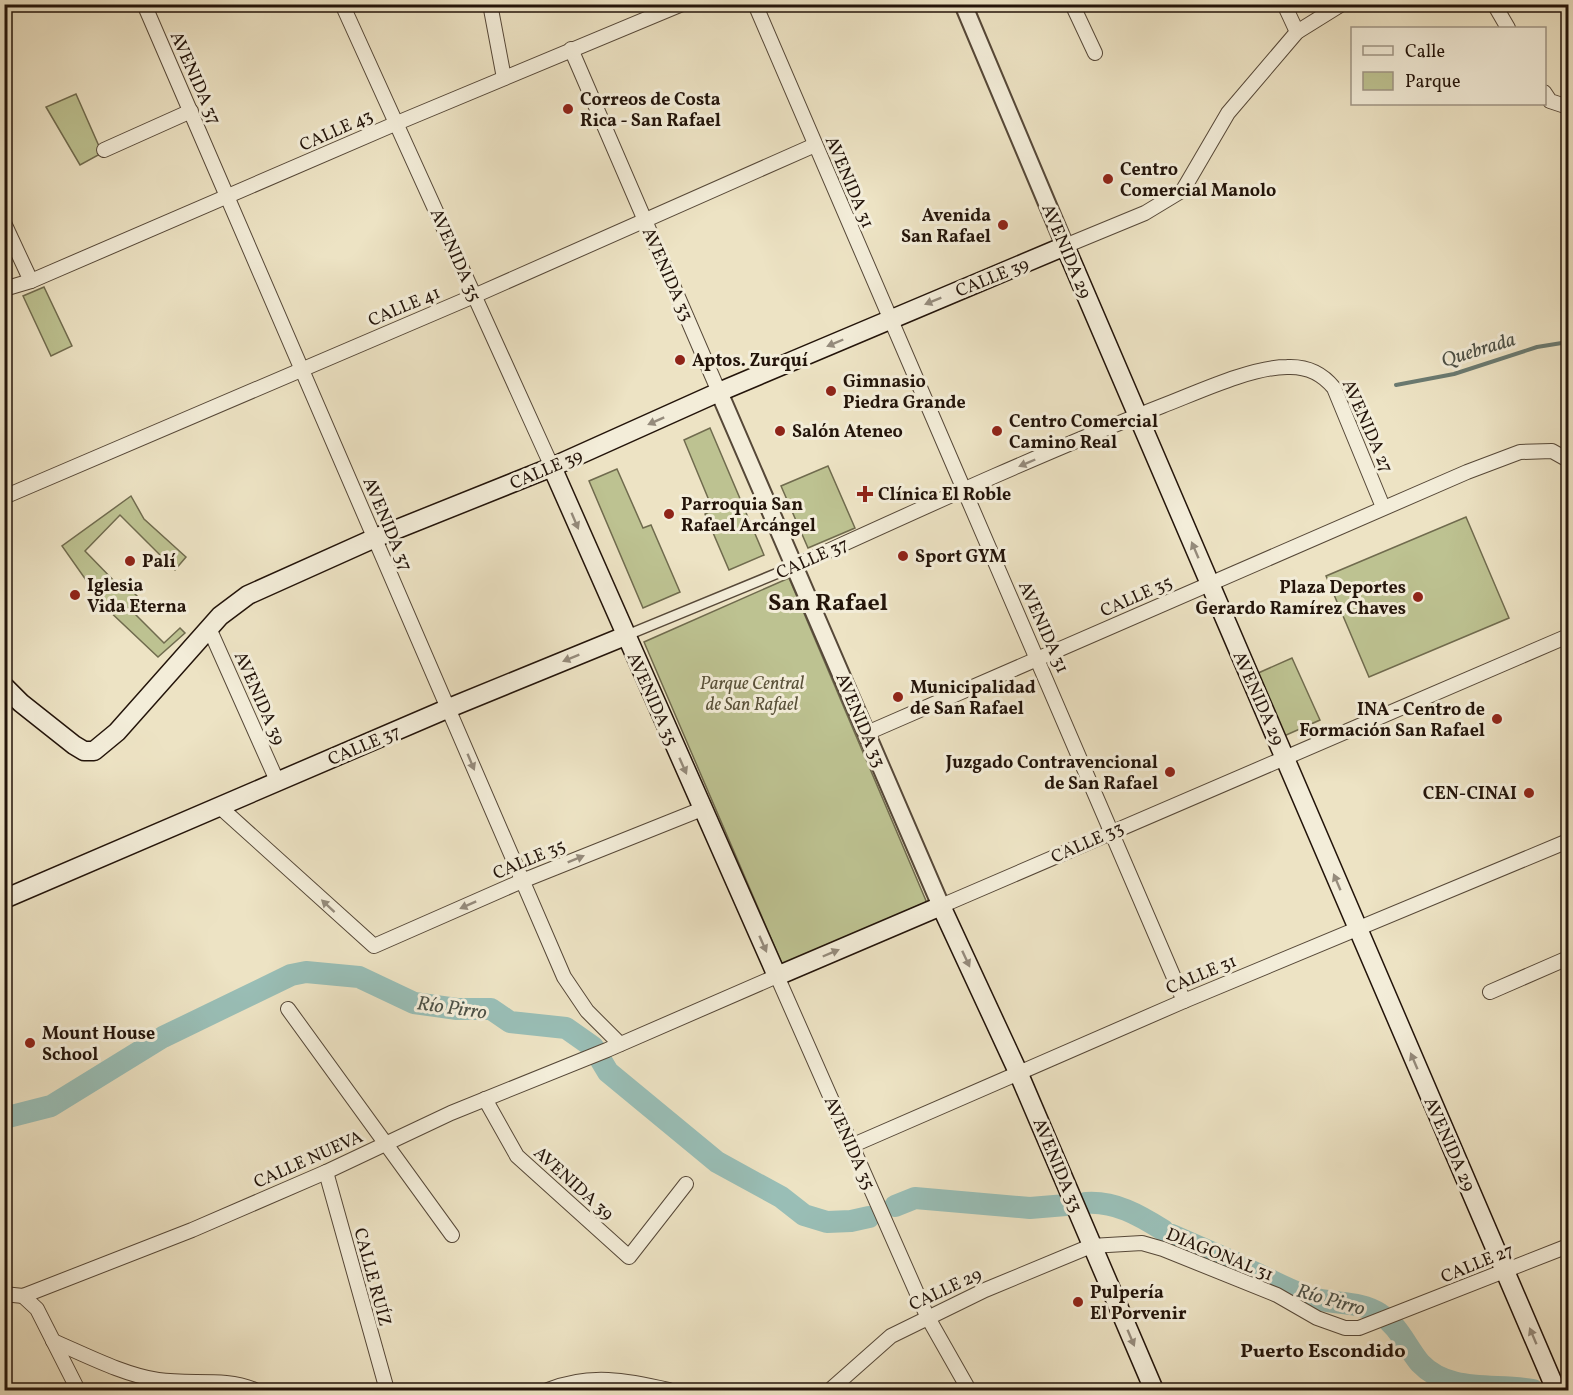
<svg xmlns="http://www.w3.org/2000/svg" width="1573" height="1395" viewBox="0 0 1573 1395" font-family="Vollkorn,serif">
<style>
.green{fill:#bdc291;stroke:#706b4e;stroke-width:1.5}
.lines{fill:none;stroke-linecap:round;stroke-linejoin:round}
.stream{stroke:#6a7a71;stroke-width:4}
.river{stroke:#99beb6;stroke-width:22}
.pedestrian-casing{stroke:#564838;stroke-width:12}
.minor-casing{stroke:#564838;stroke-width:16}
.tertiary-casing{stroke:#564838;stroke-width:20}
.secondary-casing{stroke:#23140a;stroke-width:21}
.pedestrian{stroke:#f3edd9;stroke-width:9}
.minor{stroke:#f3edd9;stroke-width:14}
.tertiary{stroke:#f3edd9;stroke-width:16}
.secondary{stroke:#f3edd9;stroke-width:18}
.oneway{fill:#958b7c}
.poi-dot{fill:#8f2418;stroke:#f3edd9;stroke-width:2}
.labels{text-anchor:middle;stroke-width:6;stroke-linejoin:round;paint-order:stroke}
.street-label{font-size:18px;fill:#23140a;stroke:#f3edd9}
.poi-label{font-size:18px;font-weight:bold;fill:#23140a;stroke:#f3edd9;text-anchor:start}
.park-label{font-size:18px;font-style:italic;fill:#595139;stroke:#f3edd9}
.water-label{font-size:20px;font-style:italic;fill:#4c5046;stroke:#f3edd9}
.neighbourhood-label{font-size:20px;font-weight:bold;fill:#23140a;stroke:#f3edd9}
.district-label{font-size:24px;font-weight:bold;fill:#23140a;stroke:#f3edd9}
</style>
<rect width="100%" height="100%" fill="#ede3c4"/>
<filter id="stains"><feTurbulence type="fractalNoise" baseFrequency=".00333" numOctaves="4"/><feColorMatrix values="0 0 0 0 .2 0 0 0 0 .09 0 0 0 0 .02 0 0 0 .5 -.17"/></filter>
<radialGradient id="worn" r=".72"><stop offset=".6" stop-color="#630" stop-opacity="0"/><stop offset="1" stop-color="#630" stop-opacity=".3"/></radialGradient>
<!-- green -->
<g class="green">
<path d="M76 94 102 153 80 165 46 107Z"/>
<path d="M44 287 72 346 51 356 23 296Z"/>
<path d="M710 428 764 555 729 570 705 514 713 510 684 440Z"/>
<path d="M828 466 855 528 808 548 781 486Z"/>
<path d="M617 469 643 528 651 525 680 592 643 608 589 481Z"/>
<path d="M131 496 144 519 186 557 175 570 120 515 85 551 117 584 121 580 139 598 129 608 164 643 180 628 185 633 158 657 105 607 62 546Z"/>
<path d="M1466 517 1509 618 1369 677 1326 576Z"/>
<path d="M789 578 927 903 783 966 644 642Z"/>
<path d="M1292 658 1320 720 1284 736 1256 674Z"/>
</g>
<g class="lines">
<!-- stream -->
<path class="stream" d="M1396 385 1454 374 1537 347 1568 342"/>
<!-- river -->
<g class="river">
<path d="M4 1118 51 1106 163 1037 291 975 306 972 359 977 414 1003 457 1009H491L510 1022 566 1028 593 1047 608 1072 717 1162 781 1197 804 1215 827 1222 851 1221 869 1217"/>
<path d="M1086 1203C1115 1201 1139 1215 1163 1230"/>
<path d="M895 1206 915 1198 1030 1208 1066 1205"/>
<path d="M1172 1235 1236 1263"/>
<path d="M1247 1269C1267 1278 1288 1290 1309 1297 1332 1305 1359 1300 1380 1314 1399 1326 1406 1346 1420 1363 1449 1394 1495 1383 1533 1390"/>
</g>
<!-- pedestrian casing -->
<g class="pedestrian-casing">
<path id="pedestrian" d="M625 636 795 566"/>
</g>
<!-- minor casing -->
<g class="minor-casing">
<g id="minor">
<path d="M144 4 564 977 587 1011 620 1044"/>
<path d="M342 4 552 467"/>
<path d="M490 4 504 78"/>
<path d="M755 4C896 337 1043 668 1184 1001"/>
<path d="M1072 4 1095 53"/>
<path d="M1284 4 1297 32"/>
<path d="M1494 4 1508 28"/>
<path d="M571 49 719 392"/>
<path d="M1544 92 1550 101 1568 107"/>
<path d="M104 150 191 111"/>
<path d="M4 223 31 281"/>
<path d="M1065 246 1145 213 1183 190 1228 113 1297 32 1342 4"/>
<path d="M4 289 31 281 397 123 682 4"/>
<path d="M4 497 474 296 815 145"/>
<path d="M795 566C916 511 1037 455 1162 406 1196 393 1251 367 1287 367 1307 366 1322 373 1334 388L1383 507"/>
<path d="M209 628 278 783"/>
<path d="M867 733 1467 472 1520 452 1552 451 1568 460"/>
<path d="M221 808 374 946 522 881 702 809"/>
<path d="M941 906 1568 636"/>
<path d="M1490 992 1568 958"/>
<path d="M288 1009 452 1235"/>
<path d="M485 1099 517 1156 629 1257 686 1184"/>
<path d="M851 1146 1184 1001 1568 841"/>
<path d="M326 1172 387 1390"/>
<path d="M4 1294 23 1296 192 1230 326 1172 451 1113 607 1050 777 976 927 1316 969 1390"/>
<path d="M23 1296 37 1309 78 1390"/>
<path d="M53 1341C88 1356 122 1374 158 1380 191 1385 225 1377 255 1390"/>
<path d="M548 1390C589 1373 627 1380 669 1390"/>
<path d="M830 1390 891 1336 985 1290 1091 1246 1142 1243 1163 1249 1277 1295 1317 1318 1345 1328H1359L1568 1246"/>
</g>
</g>
<!-- tertiary casing -->
<g class="tertiary-casing">
<g id="tertiary">
<path d="M963 4 1065 246"/>
<path d="M719 392 941 906"/>
</g>
</g>
<!-- secondary casing -->
<g class="secondary-casing">
<g id="secondary">
<path d="M552 467 777 976 941 906 1018 1072 1154 1390"/>
<path d="M4 686 21 703 74 745 84 751H94L117 732 220 616 248 595 375 538 552 467 719 392 1065 246 1556 1390"/>
<path d="M4 899 449 708 625 636"/>
</g>
</g>
<!-- pedestrian -->
<use href="#pedestrian" class="pedestrian"/>
<!-- minor -->
<use href="#minor" class="minor"/>
<!-- tertiary -->
<use href="#tertiary" class="tertiary"/>
<!-- secondary -->
<use href="#secondary" class="secondary"/>
</g>
<!-- one-way arrows -->
<defs><path id="oneway-solid" d="M-6-.8H1V-3.2L6.5 0L1 3.2V.8H-6Z" transform="scale(1.5)"/></defs>
<g class="oneway">
<use href="#oneway-solid" transform="translate(933 301) rotate(158)"/>
<use href="#oneway-solid" transform="translate(835 343) rotate(157)"/>
<use href="#oneway-solid" transform="translate(656 421) rotate(156)"/>
<use href="#oneway-solid" transform="translate(1027 463) rotate(157)"/>
<use href="#oneway-solid" transform="translate(575 521) rotate(67)"/>
<use href="#oneway-solid" transform="translate(1195 550) rotate(-113)"/>
<use href="#oneway-solid" transform="translate(571 658) rotate(158)"/>
<use href="#oneway-solid" transform="translate(471 762) rotate(67)"/>
<use href="#oneway-solid" transform="translate(683 766) rotate(66)"/>
<use href="#oneway-solid" transform="translate(576 859) rotate(-22)"/>
<use href="#oneway-solid" transform="translate(1337 882) rotate(-113)"/>
<use href="#oneway-solid" transform="translate(468 905) rotate(156)"/>
<use href="#oneway-solid" transform="translate(328 906) rotate(-137)"/>
<use href="#oneway-solid" transform="translate(763 944) rotate(66)"/>
<use href="#oneway-solid" transform="translate(831 953) rotate(-23)"/>
<use href="#oneway-solid" transform="translate(966 959) rotate(65)"/>
<use href="#oneway-solid" transform="translate(1414 1061) rotate(-113)"/>
<use href="#oneway-solid" transform="translate(1533 1336) rotate(-113)"/>
<use href="#oneway-solid" transform="translate(1131 1338) rotate(67)"/>
</g>
<!-- markers -->
<g class="poi-dot">
<circle cx="568" cy="109" r="6"/>
<circle cx="1108" cy="179" r="6"/>
<circle cx="1003" cy="225" r="6"/>
<circle cx="680" cy="360" r="6"/>
<circle cx="831" cy="391" r="6"/>
<circle cx="780" cy="431" r="6"/>
<circle cx="997" cy="431" r="6"/>
<path d="M862 485h6v6h6v6h-6v6h-6v-6h-6v-6h6z"/>
<circle cx="669" cy="514" r="6"/>
<circle cx="903" cy="556" r="6"/>
<circle cx="130" cy="561" r="6"/>
<circle cx="75" cy="595" r="6"/>
<circle cx="1418" cy="597" r="6"/>
<circle cx="898" cy="697" r="6"/>
<circle cx="1497" cy="719" r="6"/>
<circle cx="1170" cy="772" r="6"/>
<circle cx="1529" cy="793" r="6"/>
<circle cx="30" cy="1043" r="6"/>
<circle cx="1078" cy="1302" r="6"/>
</g>
<g class="labels">
<!-- street labels -->
<g class="street-label">
<text transform="translate(196 78) rotate(66)" y="6">AVENIDA 37</text>
<text transform="translate(336 130) rotate(-24)" y="6">CALLE 43</text>
<text transform="translate(850 182) rotate(67)" y="6">AVENIDA 31</text>
<text transform="translate(1067 251) rotate(67)" y="6">AVENIDA 29</text>
<text transform="translate(456 255) rotate(66)" y="6">AVENIDA 35</text>
<text transform="translate(668 274) rotate(66)" y="6">AVENIDA 33</text>
<text transform="translate(992 277) rotate(-22)" y="6">CALLE 39</text>
<text transform="translate(404 306) rotate(-23)" y="6">CALLE 41</text>
<text transform="translate(1368 426) rotate(66)" y="6">AVENIDA 27</text>
<text transform="translate(546 469) rotate(-23)" y="6">CALLE 39</text>
<text transform="translate(388 524) rotate(67)" y="6">AVENIDA 37</text>
<text transform="translate(812 558) rotate(-24)" y="6">CALLE 37</text>
<text transform="translate(1136 596) rotate(-24)" y="6">CALLE 35</text>
<text transform="translate(1044 627) rotate(66)" y="6">AVENIDA 31</text>
<text transform="translate(260 698) rotate(66)" y="6">AVENIDA 39</text>
<text transform="translate(1259 698) rotate(66)" y="6">AVENIDA 29</text>
<text transform="translate(653 699) rotate(66)" y="6">AVENIDA 35</text>
<text transform="translate(861 720) rotate(67)" y="6">AVENIDA 33</text>
<text transform="translate(364 745) rotate(-23)" y="6">CALLE 37</text>
<text transform="translate(1087 842) rotate(-24)" y="6">CALLE 33</text>
<text transform="translate(529 859) rotate(-23)" y="6">CALLE 35</text>
<text transform="translate(1201 974) rotate(-23)" y="6">CALLE 31</text>
<text transform="translate(850 1143) rotate(66)" y="6">AVENIDA 35</text>
<text transform="translate(1450 1144) rotate(66)" y="6">AVENIDA 29</text>
<text transform="translate(308 1159) rotate(-24)" y="6">CALLE NUEVA</text>
<text transform="translate(1058 1165) rotate(67)" y="6">AVENIDA 33</text>
<text transform="translate(574 1183) rotate(42)" y="6">AVENIDA 39</text>
<text transform="translate(1220 1254) rotate(22)" y="6">DIAGONAL 31</text>
<text transform="translate(1477 1263) rotate(-22)" y="6">CALLE 27</text>
<text transform="translate(373 1277) rotate(75)" y="6">CALLE RUÍZ</text>
<text transform="translate(945 1289) rotate(-25)" y="6">CALLE 29</text>
</g>
<!-- poi labels -->
<g class="poi-label">
<text x="580" y="105">Correos de Costa<tspan x="580" dy="21">Rica - San Rafael</tspan></text>
<text x="1120" y="175">Centro<tspan x="1120" dy="21">Comercial Manolo</tspan></text>
<text x="991" y="221" text-anchor="end">Avenida<tspan x="991" dy="21">San Rafael</tspan></text>
<text x="692" y="366">Aptos. Zurquí</text>
<text x="843" y="387">Gimnasio<tspan x="843" dy="21">Piedra Grande</tspan></text>
<text x="1009" y="427">Centro Comercial<tspan x="1009" dy="21">Camino Real</tspan></text>
<text x="792" y="437">Salón Ateneo</text>
<text x="878" y="500">Clínica El Roble</text>
<text x="681" y="510">Parroquia San<tspan x="681" dy="21">Rafael Arcángel</tspan></text>
<text x="915" y="562">Sport GYM</text>
<text x="142" y="567">Palí</text>
<text x="87" y="591">Iglesia<tspan x="87" dy="21">Vida Eterna</tspan></text>
<text x="1406" y="593" text-anchor="end">Plaza Deportes<tspan x="1406" dy="21">Gerardo Ramírez Chaves</tspan></text>
<text x="910" y="693">Municipalidad<tspan x="910" dy="21">de San Rafael</tspan></text>
<text x="1485" y="715" text-anchor="end">INA - Centro de<tspan x="1485" dy="21">Formación San Rafael</tspan></text>
<text x="1158" y="768" text-anchor="end">Juzgado Contravencional<tspan x="1158" dy="21">de San Rafael</tspan></text>
<text x="1517" y="799" text-anchor="end">CEN-CINAI</text>
<text x="42" y="1039">Mount House<tspan x="42" dy="21">School</tspan></text>
<text x="1090" y="1298">Pulpería<tspan x="1090" dy="21">El Porvenir</tspan></text>
</g>
<!-- park labels -->
<g class="park-label">
<text x="752" y="689">Parque Central<tspan x="752" dy="21">de San Rafael</tspan></text>
</g>
<!-- water labels -->
<g class="water-label">
<text transform="translate(1478 349) rotate(-17)" y="7">Quebrada</text>
<text transform="translate(452 1007) rotate(8)" y="7">Río Pirro</text>
<text transform="translate(1331 1299) rotate(16)" y="7">Río Pirro</text>
</g>
<!-- neighbourhood labels -->
<g class="neighbourhood-label">
<text x="1323" y="1357">Puerto Escondido</text>
</g>
<!-- district labels -->
<g class="district-label">
<text x="828" y="610">San Rafael</text>
</g>
</g>
<!-- margin -->
<rect width="1573" height="1395" fill="none" stroke="#ede3c4" stroke-width="24"/>
<rect x="6" y="6" width="1561" height="1383" fill="none" stroke="#23140a" stroke-width="3"/>
<rect x="12" y="12" width="1549" height="1371" fill="none" stroke="#23140a" stroke-width="1.5"/>
<!-- legend -->
<rect x="1351" y="27" width="195" height="78" fill="#f3edd9" stroke="#a09686" stroke-width="1.5"/>
<rect x="1363" y="46" width="30" height="9" fill="#f3edd9" stroke="#a09686" stroke-width="1.5"/>
<text x="1405" y="57" font-size="18" fill="#23140a">Calle</text>
<rect x="1363" y="72" width="30" height="18" fill="#bdc291" stroke="#a09686" stroke-width="1.5"/>
<text x="1405" y="87" font-size="18" fill="#23140a">Parque</text>
<rect width="100%" height="100%" filter="url(#stains)"/>
<rect width="100%" height="100%" fill="url(#worn)"/>
</svg>
